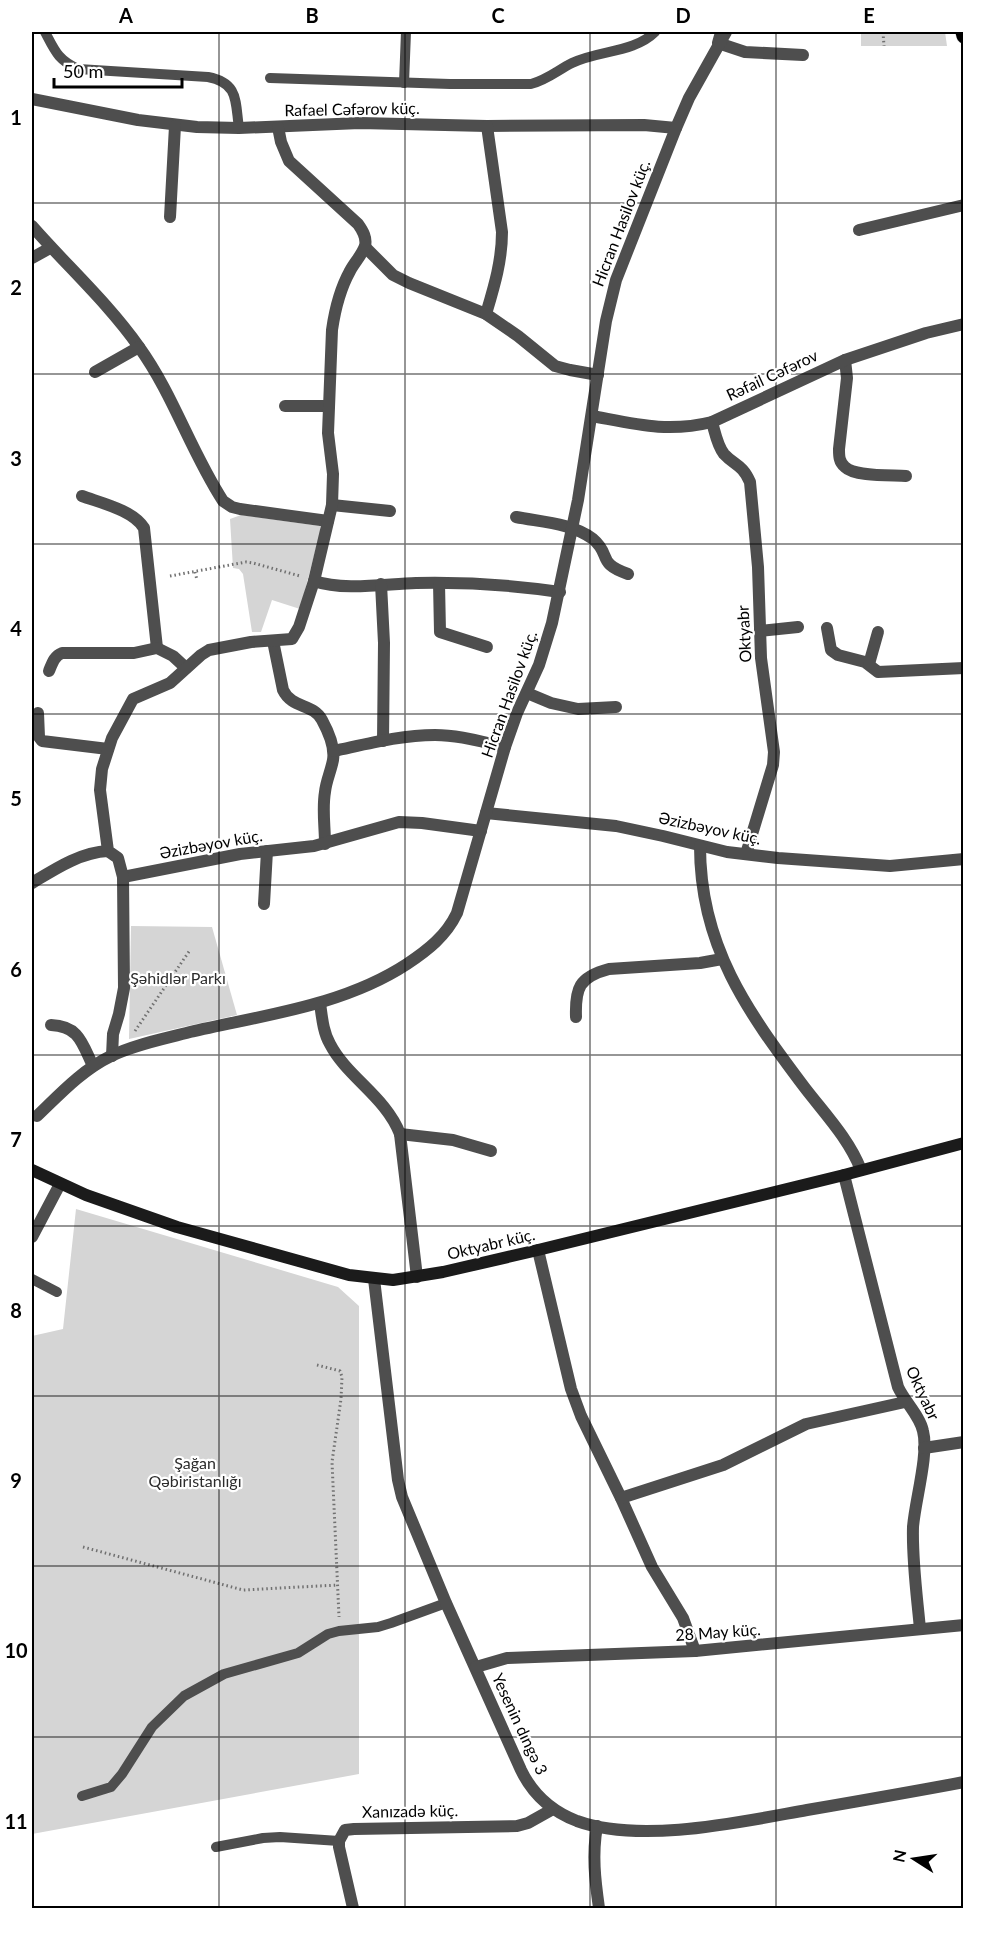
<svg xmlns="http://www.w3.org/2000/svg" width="995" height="1940" viewBox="0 0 995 1940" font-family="Lato,sans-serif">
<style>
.green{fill:#d5d5d5}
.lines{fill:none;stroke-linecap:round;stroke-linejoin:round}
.primary-casing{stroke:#dbdbdb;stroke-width:16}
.path{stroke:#707070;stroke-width:3;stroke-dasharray:1.5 3;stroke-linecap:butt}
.lane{stroke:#4e4e4e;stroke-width:10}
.street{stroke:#4e4e4e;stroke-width:12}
.secondary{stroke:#1b1b1b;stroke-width:12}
.primary{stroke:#000;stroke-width:15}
.grid{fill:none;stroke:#000;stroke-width:1.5;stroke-opacity:0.55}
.labels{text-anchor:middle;stroke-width:4.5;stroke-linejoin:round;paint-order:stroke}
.street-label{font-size:16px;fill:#000;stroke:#fff}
.park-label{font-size:16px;fill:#2c2c2c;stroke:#fff}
.neatline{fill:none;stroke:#000;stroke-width:2}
.grid-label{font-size:20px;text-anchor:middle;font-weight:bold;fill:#000}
</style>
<rect width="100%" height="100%" fill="#fff"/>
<!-- green -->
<g class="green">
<path d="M861 32H945L947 46H861Z"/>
<path d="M241 515 320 526V533L300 609 272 600 261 632H252L243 574 239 569 233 568 230 519Z"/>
<path d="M131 926 212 927 237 1015 129 1039Z"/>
<path d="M76 1209 338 1287 359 1306V1774L32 1834V1336L63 1329Z"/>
</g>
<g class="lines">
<!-- primary casing -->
<g class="primary-casing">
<path id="primary" d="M963 32 964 36"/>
</g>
<!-- path -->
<g class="path">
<path d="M883 32 884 46"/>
<path d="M195 572 197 580"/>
<path d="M170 576 246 562 253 563 300 576"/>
<path d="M135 1031 190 950"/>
<path d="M317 1365 340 1371 342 1377 341 1399 332 1462 339 1617"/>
<path d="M83 1547 243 1590 338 1585"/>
</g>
<!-- lane -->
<g class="lane">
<path d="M45 32C55 51 58 60 78 69L208 77C239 83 235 101 239 128"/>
<path d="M270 78 450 84H531C547 80 558 70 572 63 598 50 634 53 655 32"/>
<path d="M404 83 406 32"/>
<path d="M32 1279 57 1292"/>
<path d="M82 1796 111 1787 122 1774 152 1727 184 1696 224 1674 298 1653 328 1634 339 1631 378 1627 391 1623 446 1603"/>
<path d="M216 1847 263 1838 280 1837 339 1841"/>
</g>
<!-- street -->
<g class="street">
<path d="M720 36 718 43 745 52 803 55"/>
<path d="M32 99 138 120 197 127 239 128 360 123 487 126 644 125 676 128"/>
<path d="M170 217 175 126"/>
<path d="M32 226C67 266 108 303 139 347 173 394 191 452 223 501L232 507 240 509 328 521"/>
<path d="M859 230 964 205"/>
<path d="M365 247 393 275 409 283 486 314 518 336 555 366 570 370 598 375"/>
<path d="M32 258 50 248"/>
<path d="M486 314C494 287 502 261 502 232L487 126"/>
<path d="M845 360 847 378 839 449C839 456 839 462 845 467 855 477 891 475 906 476"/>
<path d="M95 372 139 347"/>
<path d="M285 406H329"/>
<path d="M592 416C635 424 667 433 712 422L845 360 926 333 964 324"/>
<path d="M712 422C715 432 717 445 724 454 735 466 742 464 750 482L758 567 761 658 774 752 773 765 746 854"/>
<path d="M82 496C101 503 133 510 144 528L157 648"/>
<path d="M332 505 390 511"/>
<path d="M516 517C541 522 572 523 593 539 612 555 596 563 628 574"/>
<path d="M314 581C344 591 384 584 416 583 463 582 513 585 560 592"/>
<path d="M439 583 440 632 487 647"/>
<path d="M381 584 384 643 383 741"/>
<path d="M827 628 831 650 838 655 865 662 878 672 964 668"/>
<path d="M760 631 798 627"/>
<path d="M273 641 283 690C292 709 313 703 322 720 328 731 335 748 333 760 331 771 326 781 325 792 322 809 325 826 325 844"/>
<path d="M869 664 878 632"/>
<path d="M49 671C52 664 54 656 62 653H134L157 648 173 656 186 668"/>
<path d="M527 693 551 703 578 709 616 707"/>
<path d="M38 713 39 737 42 741 108 749"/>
<path d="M334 751C367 744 401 735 435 735 459 735 482 742 505 747"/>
<path d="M486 813 616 826 663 836 727 852 778 858 890 866 964 859"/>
<path d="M700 846C700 946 747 1011 805 1088 825 1114 849 1139 861 1170"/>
<path d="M123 877 240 854 314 846 399 822 422 823 481 831"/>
<path d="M32 883C55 869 81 852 108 851"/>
<path d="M264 904 267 851"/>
<path d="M320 1003C322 1017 323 1032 330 1044 347 1077 386 1097 400 1134L417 1277"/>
<path d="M576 1017C575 988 579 977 609 969L700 963 722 959"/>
<path d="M51 1025C79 1026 82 1043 93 1066"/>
<path d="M112 1056 113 1034 119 1014 124 988 123 877 118 858 108 851 100 790 102 769 112 738 133 699 170 683 201 655 209 650 251 642 292 639 299 627 314 581 332 505 333 474 328 433 332 330C335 309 340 289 350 271 354 263 362 255 365 246 367 238 363 231 358 224L289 161 281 142 278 127"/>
<path d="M37 1116C60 1094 82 1070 111 1056 136 1044 164 1039 190 1032 263 1015 343 1006 407 964 428 950 446 936 457 913L505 747 517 713 539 665 552 623 578 500 606 321 616 280 676 128 689 98 726 32"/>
<path d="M400 1134 453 1140 491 1151"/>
<path d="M844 1175 898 1387C905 1402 920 1416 923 1431 929 1454 915 1501 913 1527 912 1561 917 1596 920 1629"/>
<path d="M32 1237 60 1184"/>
<path d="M538 1250 571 1389 581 1416 621 1498 652 1567 683 1618 695 1651"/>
<path d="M374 1279 398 1480 402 1497 446 1603 521 1770C533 1795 551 1811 577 1821 641 1844 740 1822 807 1810 859 1801 911 1792 964 1782"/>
<path d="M924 1448 964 1442"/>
<path d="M621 1498 723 1465 806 1424 905 1402"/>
<path d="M476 1667 507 1658 695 1651 964 1625"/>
<path d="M597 1826C592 1855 595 1880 599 1908"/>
<path d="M353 1908 339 1847V1841L345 1830 354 1829 517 1826 528 1823 553 1809"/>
</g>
<!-- secondary -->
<path class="secondary" d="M32 1170 86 1195 177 1227 349 1275 393 1280 443 1272 538 1250 844 1175 964 1143"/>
<!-- primary -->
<use href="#primary" class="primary"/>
</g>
<!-- grid -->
<path class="grid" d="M219 32V1908M405 32V1908M590 32V1908M776 32V1908M32 203H964M32 374H964M32 544H964M32 714H964M32 885H964M32 1055H964M32 1226H964M32 1396H964M32 1566H964M32 1737H964"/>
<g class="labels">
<!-- street labels -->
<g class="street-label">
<text transform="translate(352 109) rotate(-1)" y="6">Rafael Cəfərov küç.</text>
<text transform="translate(621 223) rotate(-69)" y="6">Hicran Hasilov küç.</text>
<text transform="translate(772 375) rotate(-25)" y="6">Rəfail Cəfərov</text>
<text transform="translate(744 634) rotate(-93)" y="6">Oktyabr</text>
<text transform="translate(509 694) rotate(-70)" y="6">Hicran Hasilov küç.</text>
<text transform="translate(710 828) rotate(12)" y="6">Əzizbəyov küç.</text>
<text transform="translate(211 844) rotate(-10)" y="6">Əzizbəyov küç.</text>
<text transform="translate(491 1244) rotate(-13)" y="6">Oktyabr küç.</text>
<text transform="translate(923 1393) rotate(65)" y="6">Oktyabr</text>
<text transform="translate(718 1632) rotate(-4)" y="6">28 May küç.</text>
<text transform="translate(520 1724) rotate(65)" y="6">Yesenin dıngə 3</text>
<text transform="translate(410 1811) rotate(-1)" y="6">Xanızadə küç.</text>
</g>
<!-- park labels -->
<g class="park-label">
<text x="178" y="984">Şəhidlər Parkı</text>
<text x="195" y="1469">Şağan<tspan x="195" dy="18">Qəbiristanlığı</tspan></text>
</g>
</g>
<!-- border -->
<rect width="995" height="1940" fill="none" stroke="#ffffff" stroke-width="66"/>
<!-- north arrow -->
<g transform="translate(914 1859) rotate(282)" stroke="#ffffff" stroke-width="4.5" paint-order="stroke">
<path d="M0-4.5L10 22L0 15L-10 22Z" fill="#000000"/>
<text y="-9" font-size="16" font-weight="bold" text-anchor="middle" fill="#000000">N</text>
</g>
<!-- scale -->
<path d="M54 78v9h128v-9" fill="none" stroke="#000000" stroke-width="3"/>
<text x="63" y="78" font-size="18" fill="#000000" stroke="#ffffff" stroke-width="4.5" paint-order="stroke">50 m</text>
<rect x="33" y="33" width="929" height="1874" class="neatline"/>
<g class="grid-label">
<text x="126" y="23">A</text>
<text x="312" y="23">B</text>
<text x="498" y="23">C</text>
<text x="683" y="23">D</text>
<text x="869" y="23">E</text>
<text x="16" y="125">1</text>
<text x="16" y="295">2</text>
<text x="16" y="466">3</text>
<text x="16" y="636">4</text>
<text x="16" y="806">5</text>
<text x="16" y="977">6</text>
<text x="16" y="1147">7</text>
<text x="16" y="1318">8</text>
<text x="16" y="1488">9</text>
<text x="16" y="1658">10</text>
<text x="16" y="1829">11</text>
</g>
</svg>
